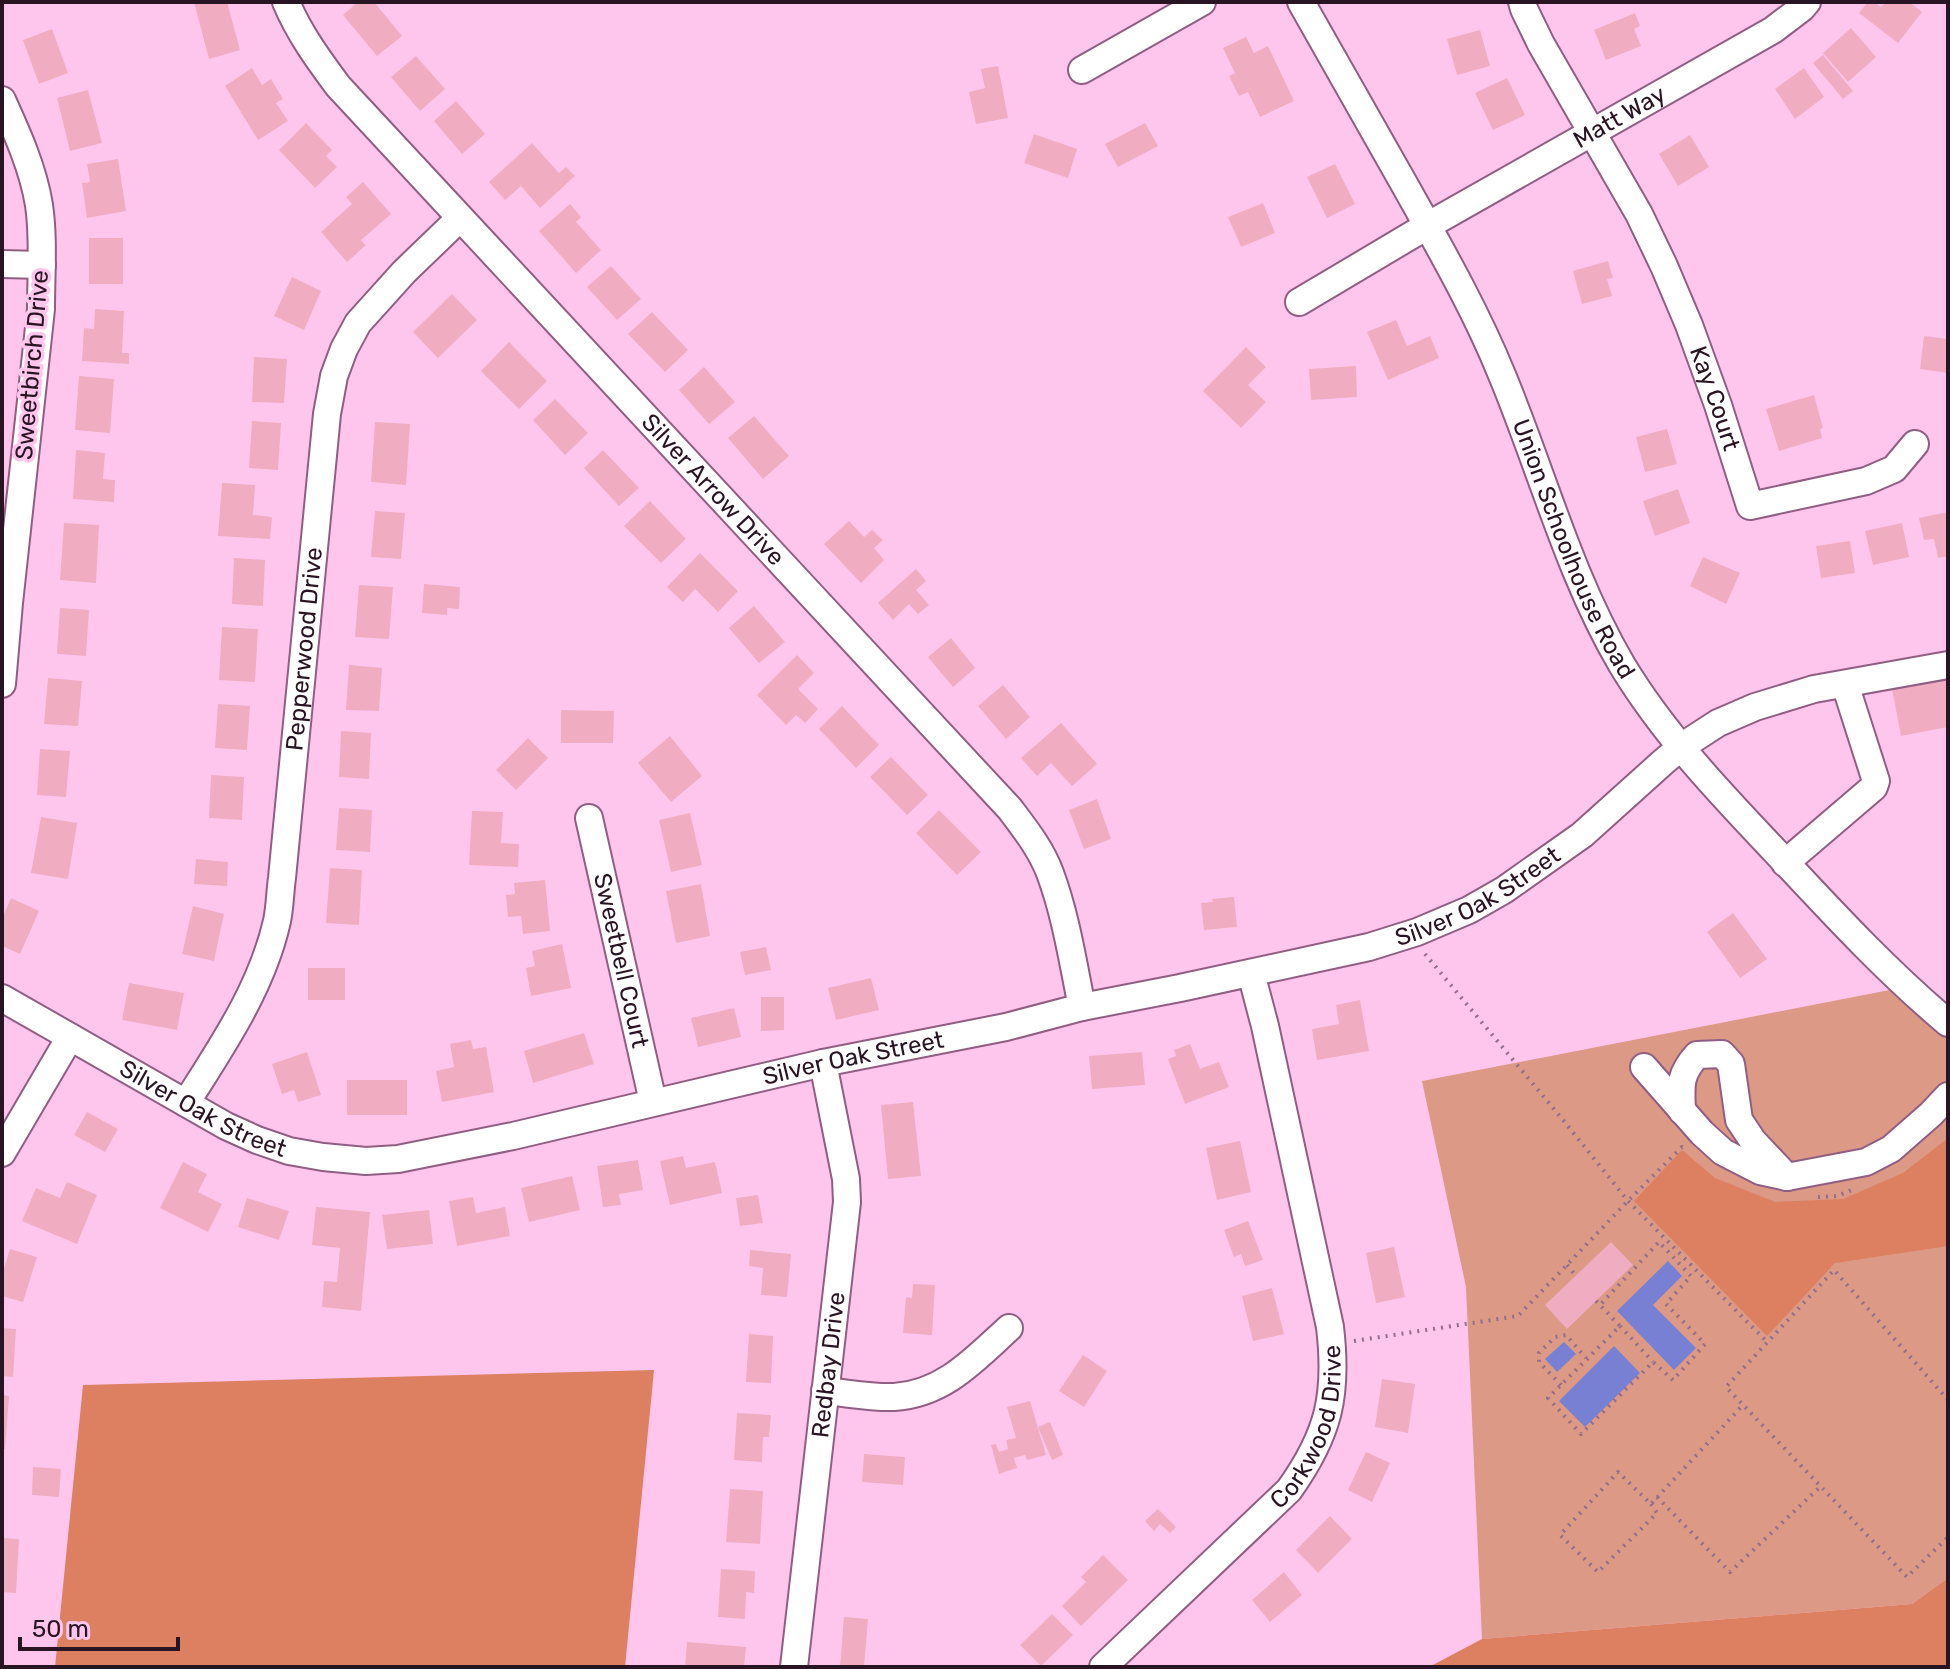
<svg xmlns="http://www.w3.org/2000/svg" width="1950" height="1669" viewBox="0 0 1950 1669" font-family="Rubik,sans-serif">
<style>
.green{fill:#dc9985}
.forest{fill:#dd7f61}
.water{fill:#7880d4}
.building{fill:#f0adc2}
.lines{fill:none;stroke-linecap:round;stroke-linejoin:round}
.minor-casing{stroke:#905e82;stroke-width:30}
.path{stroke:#956e89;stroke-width:4;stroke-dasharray:2 6;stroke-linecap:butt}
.minor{stroke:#fff;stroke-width:26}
.labels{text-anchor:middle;stroke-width:7;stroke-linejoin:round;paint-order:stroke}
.street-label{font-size:24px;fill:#291423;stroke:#ffc6ed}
</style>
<rect width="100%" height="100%" fill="#ffc6ed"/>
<!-- green -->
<path class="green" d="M1905 987 1948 1023V1578L1912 1604 1482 1639 1466 1287 1422 1081Z"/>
<!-- forest -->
<g class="forest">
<path d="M1948 1138V1246L1835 1263 1767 1336 1634 1201 1682 1150 1715 1178 1775 1202 1843 1199 1903 1173Z"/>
<path d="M654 1370 625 1667H55L83 1385Z"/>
<path d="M1948 1578V1667H1429L1482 1639 1912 1604Z"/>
</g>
<!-- water -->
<g class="water">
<path d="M1668 1261 1682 1276 1653 1305 1696 1348 1674 1370 1617 1311Z"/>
<path d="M1564 1342 1576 1354 1557 1372 1545 1359Z"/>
<path d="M1614 1346 1640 1373 1585 1427 1559 1401Z"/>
</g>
<!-- building -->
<g class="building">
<path d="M194 2H227L240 50 209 59Z"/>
<path d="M358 2H374L402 36 377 56 343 15Z"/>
<path d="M1868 2H1874L1881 7 1886 2H1909L1922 12 1898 43 1859 13Z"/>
<path d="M1635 13 1640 26 1634 29 1641 46 1606 60 1594 30Z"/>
<path d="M1851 28 1876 57 1848 82 1823 53Z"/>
<path d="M52 29 68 73 39 84 23 40Z"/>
<path d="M1480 30 1490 66 1457 75 1447 39Z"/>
<path d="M1246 37 1254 53 1268 46 1294 101 1260 117 1248 92 1239 96 1229 76 1235 73 1223 48Z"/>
<path d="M1823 55 1853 91 1843 99 1813 63Z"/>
<path d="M416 56 445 89 420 111 391 77Z"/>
<path d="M998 66 1008 118 976 124 969 92 985 88 981 69Z"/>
<path d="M252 68 262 85 271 79 283 99 276 103 288 121 258 140 225 86Z"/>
<path d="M1804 68 1824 97 1795 119 1775 89Z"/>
<path d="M1507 78 1525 115 1493 130 1475 93Z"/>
<path d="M88 90 102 143 70 151 57 98Z"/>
<path d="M456 101 485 134 462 154 434 121Z"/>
<path d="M306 123 332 150 326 156 337 167 315 188 279 150Z"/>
<path d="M1145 123 1158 146 1118 167 1105 144Z"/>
<path d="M1034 134 1077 149 1068 178 1024 163Z"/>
<path d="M1690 135 1709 167 1678 186 1659 154Z"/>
<path d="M532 143 559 173 566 167 575 176 540 208 521 186 505 200 489 182Z"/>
<path d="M118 159 126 211 87 218 82 183 90 182 87 164Z"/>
<path d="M1335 164 1355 204 1327 218 1307 177Z"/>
<path d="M363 182 391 214 361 240 366 245 347 262 321 232 352 204 346 197Z"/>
<path d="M1263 203 1275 233 1241 247 1228 217Z"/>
<path d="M570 204 581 217 576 222 601 250 576 273 539 231Z"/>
<rect x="89" y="238" width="34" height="46"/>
<path d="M1608 261 1613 278 1607 279 1612 296 1582 304 1573 271Z"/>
<path d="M611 266 641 299 617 320 587 287Z"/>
<path d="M292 277 321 291 304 330 274 316Z"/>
<path d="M452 294 477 320 438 358 413 332Z"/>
<path d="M95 309 124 311 122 353H129V364L82 361 84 328 94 329Z"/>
<path d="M652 312 688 350 665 372 628 334Z"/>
<path d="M1396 320 1407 346 1430 336 1439 358 1388 380 1367 332Z"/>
<path d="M1924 336 1948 339V373L1920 369Z"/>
<path d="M509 342 547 381 519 409 481 371Z"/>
<path d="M1246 347 1266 367 1248 385 1266 402 1241 428 1203 391Z"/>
<path d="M254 357 287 359 284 403 252 402Z"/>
<path d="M1356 366 1357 397 1311 400 1309 369Z"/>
<path d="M704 367 735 402 709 424 679 390Z"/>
<path d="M79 376 114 379 110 433 75 430Z"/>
<path d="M1814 395 1823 428 1820 429 1822 438 1779 451 1766 409Z"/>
<path d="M555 399 588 433 565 455 533 420Z"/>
<path d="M754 416 789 456 763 479 728 438Z"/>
<path d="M252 421 281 423 278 470 249 468Z"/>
<path d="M375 422 410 424 406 485 371 482Z"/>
<path d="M1667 429 1677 464 1645 472 1636 437Z"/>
<path d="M76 450 105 453 103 479 115 480 114 502 73 499Z"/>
<path d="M603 450 639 488 619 506 584 468Z"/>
<path d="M222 483 255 485 253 515 272 517 270 539 218 536Z"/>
<path d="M1678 489 1690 523 1655 536 1643 501Z"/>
<path d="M650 501 686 539 661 563 624 526Z"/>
<path d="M375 511 405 513 401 559 371 557Z"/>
<path d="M1948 512V556L1938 558 1934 539 1924 540 1919 518Z"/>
<path d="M849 521 864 537 872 530 883 540 874 548 884 560 861 583 824 544Z"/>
<path d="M64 523 99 525 96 583 60 580Z"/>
<path d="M1902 523 1909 557 1873 565 1865 531Z"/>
<path d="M1850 541 1855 573 1821 578 1816 546Z"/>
<path d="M700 553 738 591 718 612 695 589 683 602 667 587Z"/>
<path d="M1703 557 1740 573 1726 604 1690 586Z"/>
<path d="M234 558 265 560 263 606 232 604Z"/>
<path d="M916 569 926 581 916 590 929 605 918 614 909 604 893 620 878 603Z"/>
<path d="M424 584 460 587 459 609 447 608V615L422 613Z"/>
<path d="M359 585 393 587 389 639 355 637Z"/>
<path d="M754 606 785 642 759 663 729 628Z"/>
<path d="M60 608 89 610 86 656 57 654Z"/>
<path d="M222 627 258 629 255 682 219 680Z"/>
<path d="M951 638 975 668 953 687 928 657Z"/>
<path d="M797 655 814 673 798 689 818 709 805 723 796 715 786 725 757 695Z"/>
<path d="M349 665 382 668 379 711 346 710Z"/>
<path d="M48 678 82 681 78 726 44 724Z"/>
<path d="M1948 678V727L1901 736 1892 689Z"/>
<path d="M1003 685 1030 717 1006 739 978 706Z"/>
<path d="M218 704 250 706 247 750 215 748Z"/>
<path d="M842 706 879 745 856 768 819 729Z"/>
<path d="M561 710 614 711 613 743H561Z"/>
<path d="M1061 723 1097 764 1072 786 1051 763 1037 776 1021 758Z"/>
<path d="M341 731 371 733 369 779 339 777Z"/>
<path d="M670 736 702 776 671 802 638 763Z"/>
<path d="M528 738 548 758 516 790 496 770Z"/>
<path d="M40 749 70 751 66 797 37 795Z"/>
<path d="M891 757 928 795 907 815 870 777Z"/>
<path d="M211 775 244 777 242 820 209 818Z"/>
<path d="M1097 799 1111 839 1084 849 1069 810Z"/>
<path d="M339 808 372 810 370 852 336 850Z"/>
<path d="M939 810 981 852 957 875 916 833Z"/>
<path d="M472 811 503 812 501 843 519 844 518 867 469 865Z"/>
<path d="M690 813 702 865 671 872 659 820Z"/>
<path d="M41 817 77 823 68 879 31 873Z"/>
<path d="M196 859 228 862 227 886 194 884Z"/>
<path d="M330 868 362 870 359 925 326 923Z"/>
<path d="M545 880 550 931 523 934 521 916 508 917 506 895 515 894 514 883Z"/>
<path d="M701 884 710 936 676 943 666 891Z"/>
<path d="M1234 897 1237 927 1204 930 1201 903 1213 902 1212 899Z"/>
<path d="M11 898 39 911 20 954 2 946V919Z"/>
<path d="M193 906 224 914 214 961 182 954Z"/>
<path d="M1733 913 1767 959 1740 978 1707 932Z"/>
<path d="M562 944 571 988 531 996 526 968 535 966 532 951Z"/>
<path d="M766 947 771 970 745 975 740 952Z"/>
<rect x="308" y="968" width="37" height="32"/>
<path d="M871 978 879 1010 836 1020 828 988Z"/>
<path d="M129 983 184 993 177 1030 122 1020Z"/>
<path d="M761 997H784V1030L761 1031Z"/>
<path d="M1360 1000 1369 1051 1317 1060 1312 1029 1339 1024 1336 1005Z"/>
<path d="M734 1008 741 1037 698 1047 691 1018Z"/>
<path d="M584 1033 594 1064 533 1083 524 1051Z"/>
<path d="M471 1040 473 1049 486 1047 494 1092 442 1102 436 1071 454 1067 450 1044Z"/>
<path d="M1190 1044 1200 1069 1219 1062 1229 1087 1185 1104 1168 1059 1176 1056 1174 1050Z"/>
<path d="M307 1052 321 1095 298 1102 294 1090 282 1094 272 1064Z"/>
<path d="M1142 1052 1145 1085 1092 1089 1089 1056Z"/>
<rect x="347" y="1080" width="60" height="35"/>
<path d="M913 1102 921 1176 888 1179 881 1105Z"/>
<path d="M87 1112 118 1129 105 1152 74 1135Z"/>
<path d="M1240 1141 1251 1192 1217 1200 1206 1148Z"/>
<path d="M683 1156 686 1168 715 1162 722 1193 670 1205 660 1161Z"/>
<path d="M638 1160 643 1190 619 1194 621 1205 603 1207 597 1166Z"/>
<path d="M183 1162 207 1174 198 1192 222 1204 208 1232 160 1208Z"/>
<path d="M572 1176 580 1210 529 1222 521 1188Z"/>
<path d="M67 1182 97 1195 77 1244 22 1221 36 1188 60 1198Z"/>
<path d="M758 1195 763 1223 740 1226 736 1198Z"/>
<path d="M473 1197 476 1213 505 1207 510 1236 457 1246 449 1201Z"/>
<path d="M247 1198 289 1211 279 1240 238 1227Z"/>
<path d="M316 1207 370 1212 361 1311 322 1307 324 1281 337 1282 340 1248 312 1245Z"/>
<path d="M429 1210 433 1244 387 1249 382 1215Z"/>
<path d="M1248 1221 1263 1260 1245 1266 1241 1254 1234 1257 1224 1230Z"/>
<path d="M1611 1242 1633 1265 1567 1329 1545 1305Z"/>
<path d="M1394 1247 1405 1297 1376 1303 1366 1253Z"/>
<path d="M10 1249 37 1257 23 1302 2 1296V1275Z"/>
<path d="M750 1250 791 1254 787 1297 761 1295 763 1268 749 1266Z"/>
<path d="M913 1284 935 1285 932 1335 903 1333 906 1297 912 1298Z"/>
<path d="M1272 1288 1284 1334 1253 1341 1242 1296Z"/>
<path d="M2 1328 16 1329 13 1377 2 1376Z"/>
<path d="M749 1334 773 1336 771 1383 746 1382Z"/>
<path d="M1083 1355 1107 1371 1084 1407 1059 1391Z"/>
<path d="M1382 1379 1415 1384 1408 1433 1375 1427Z"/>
<path d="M2 1395 9 1396 5 1449H2Z"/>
<path d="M1030 1401 1046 1455 1027 1460 1025 1455 1014 1458 1017 1468 999 1474 991 1445 996 1444 999 1452 1008 1449 1006 1440 1016 1438 1007 1407Z"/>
<path d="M737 1413 771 1415 769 1437H763L762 1462 734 1460Z"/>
<path d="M1050 1422 1063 1455 1052 1460 1038 1427Z"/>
<path d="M1366 1452 1390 1463 1372 1502 1348 1490Z"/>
<path d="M864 1454 905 1457 903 1485 862 1482Z"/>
<path d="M33 1467 61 1469 59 1497 32 1495Z"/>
<path d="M730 1489 763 1491 760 1544 726 1542Z"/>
<path d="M1158 1509 1176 1527 1170 1533 1160 1524 1154 1531 1145 1521Z"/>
<path d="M1330 1516 1352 1539 1318 1573 1296 1550Z"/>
<path d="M2 1538 19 1539 16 1593 2 1592Z"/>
<path d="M1103 1555 1128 1580 1081 1626 1062 1606 1086 1582 1081 1577Z"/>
<path d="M721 1569 755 1571 754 1593 746 1592 745 1619 718 1617Z"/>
<path d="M1284 1572 1302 1595 1270 1622 1252 1600Z"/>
<path d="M1052 1614 1073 1635 1041 1666 1020 1645Z"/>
<path d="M844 1617 868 1619 864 1667H840Z"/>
<path d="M687 1642 746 1647 744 1667H685Z"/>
</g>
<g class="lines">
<!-- minor casing -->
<g class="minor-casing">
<g id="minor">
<path id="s1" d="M286 2C299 33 318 59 338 86L1010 809C1025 829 1041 849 1050 873 1066 916 1073 963 1082 1007"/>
<path id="s2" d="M1301 2C1336 64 1372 127 1407 189 1441 250 1476 311 1502 375 1542 471 1569 575 1622 665 1663 733 1719 792 1774 850 1830 910 1885 970 1948 1023"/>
<path id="s3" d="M1522 2 1524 9 1541 44 1639 214 1664 266 1689 325 1718 405 1750 506 1866 481 1894 469 1915 444"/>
<path d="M1082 70 1202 2"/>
<path d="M2 100C17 133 33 168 39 205 44 239 41 275 41 309L9 603 2 684"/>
<path d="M2 264 42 265"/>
<path id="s4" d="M1299 302 1427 226 1773 30 1802 8 1807 2"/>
<path id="s5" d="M589 818 653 1102"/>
<path d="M1785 863 1874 787 1876 781 1845 684"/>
<path id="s6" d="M2 998 226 1126 257 1140 289 1151 323 1157 366 1161 398 1159 513 1136 823 1063 1006 1027 1082 1007 1180 988 1369 947 1417 932 1469 910 1504 890 1582 835 1662 763 1681 747 1718 723 1755 707 1814 689 1948 665"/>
<path d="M1644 1067 1702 1133 1723 1152 1760 1171 1787 1177 1866 1162 1891 1149 1931 1114 1948 1096"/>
<path id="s7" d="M186 1103C222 1046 262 988 277 921 280 907 280 892 282 878L327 414 334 376 344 349 358 323 404 272 460 218"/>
<path d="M1682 1111C1681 1085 1679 1075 1697 1055L1722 1054 1731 1064 1739 1120 1753 1141 1787 1177"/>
<path d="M2 1153 70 1037"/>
<path d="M825 1391C847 1393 872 1398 894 1397 944 1394 975 1359 1009 1328"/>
<path id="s8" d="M794 1667 847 1202 846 1179 823 1063"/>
<path id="s9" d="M1103 1667 1289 1490C1329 1434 1338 1395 1330 1327L1265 1026 1251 973"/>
</g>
</g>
<!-- path -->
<g class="path">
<path d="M1425 954 1563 1120 1628 1201 1768 1343"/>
<path d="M1818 1197 1837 1196 1852 1190"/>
<path d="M1567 1265 1576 1276"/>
<path d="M1596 1301 1620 1326 1548 1398 1581 1434 1653 1362 1673 1380 1705 1344 1666 1304 1691 1276 1659 1242 1600 1305"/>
<path d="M1620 1326 1653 1362"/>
<path d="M1354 1341 1518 1316 1628 1201 1682 1147 1684 1148"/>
<path d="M1561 1385 1539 1362V1353L1555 1337 1566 1335 1586 1358"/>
<path d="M1948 1400 1834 1270 1726 1387 1907 1577 1948 1537"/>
<path d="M1657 1497 1730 1572 1821 1486"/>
<path d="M1651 1504 1657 1513 1598 1572 1560 1535 1618 1472 1651 1504 1743 1405"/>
</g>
<!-- minor -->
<use href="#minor" class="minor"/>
</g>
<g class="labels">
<!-- street labels -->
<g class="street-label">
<text dy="8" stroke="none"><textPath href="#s4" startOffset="370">Matt Way</textPath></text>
<text transform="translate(32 365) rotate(-85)" y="8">Sweetbirch Drive</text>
<text dy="8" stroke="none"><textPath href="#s3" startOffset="442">Kay Court</textPath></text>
<text dy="8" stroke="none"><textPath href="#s1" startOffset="650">Silver Arrow Drive</textPath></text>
<text dy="8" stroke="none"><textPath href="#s2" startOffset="612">Union Schoolhouse Road</textPath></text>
<text dy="8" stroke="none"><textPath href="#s7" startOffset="478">Pepperwood Drive</textPath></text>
<text dy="8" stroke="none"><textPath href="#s6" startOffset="1550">Silver Oak Street</textPath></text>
<text dy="8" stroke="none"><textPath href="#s5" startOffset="146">Sweetbell Court</textPath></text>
<text dy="8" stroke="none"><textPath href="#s6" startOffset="902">Silver Oak Street</textPath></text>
<text dy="8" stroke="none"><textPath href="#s6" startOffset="230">Silver Oak Street</textPath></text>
<text dy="8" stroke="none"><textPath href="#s8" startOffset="304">Redbay Drive</textPath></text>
<text dy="8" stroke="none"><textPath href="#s9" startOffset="324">Corkwood Drive</textPath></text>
</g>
</g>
<!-- border -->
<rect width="1950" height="1669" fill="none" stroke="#291423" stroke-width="8"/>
<!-- scale -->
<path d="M20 1637v12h158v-12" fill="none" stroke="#291423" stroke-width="4"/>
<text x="32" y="1637" font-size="24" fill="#291423" stroke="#ffc6ed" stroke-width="6" paint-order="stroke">50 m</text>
</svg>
